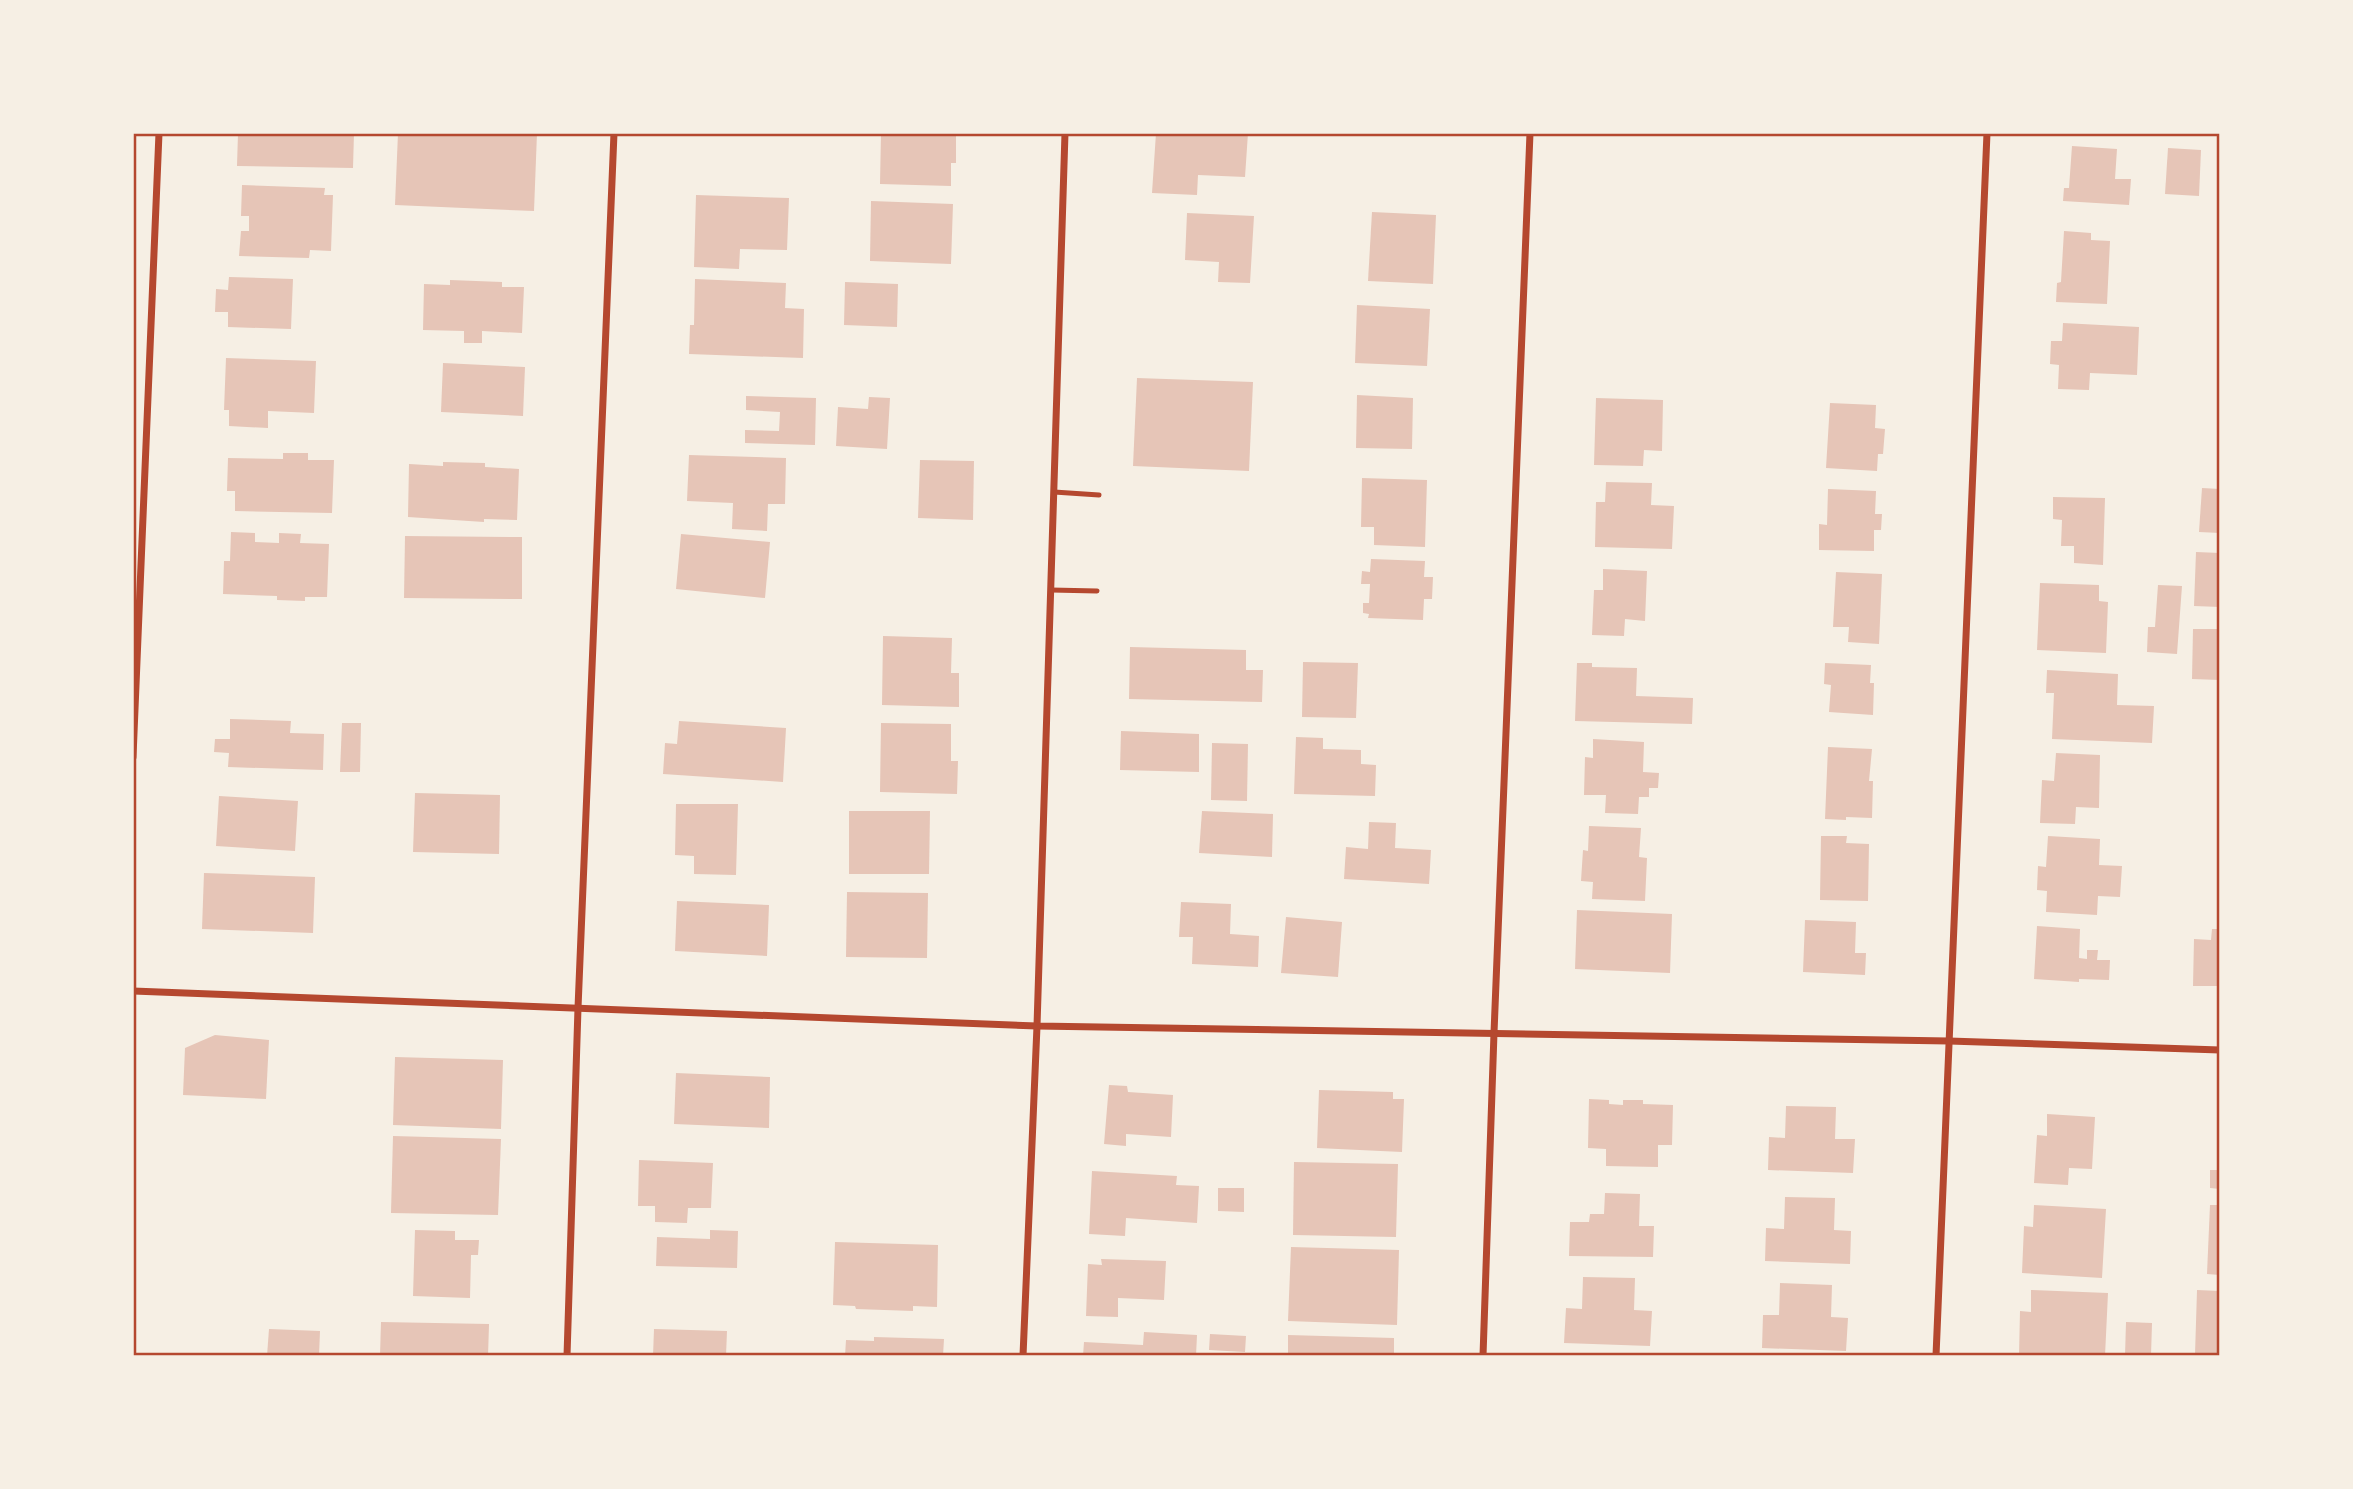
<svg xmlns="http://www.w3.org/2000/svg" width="2353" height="1489" viewBox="0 0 2353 1489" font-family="Commissioner,sans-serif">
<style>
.building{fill:#e6c5b7}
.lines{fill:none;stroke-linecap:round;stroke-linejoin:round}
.service{stroke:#b5482f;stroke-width:5}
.minor{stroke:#b5482f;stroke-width:7}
.neatline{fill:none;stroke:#b5482f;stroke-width:2.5}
</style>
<rect width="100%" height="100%" fill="#f6efe4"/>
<!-- building -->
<g class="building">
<path d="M238 133H354L353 168 237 166Z"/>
<path d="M398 133H537L534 211 395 205Z"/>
<path d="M881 133 956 134V163H951V186L880 184Z"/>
<path d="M1156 133H1248L1245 177 1198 175 1197 195 1152 193Z"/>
<path d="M2072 146 2117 149 2115 179H2131L2129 205 2063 201 2064 188H2069Z"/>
<path d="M2168 148 2201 150 2199 196 2165 194Z"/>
<path d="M242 185 325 188 324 195H333L331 251 310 250 309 258 239 256 241 231H249V216H241Z"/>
<path d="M696 195 789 198 787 250 740 249 739 269 694 267Z"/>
<path d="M871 201 953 204 951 264 870 261Z"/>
<path d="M1372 212 1436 215 1433 284 1368 281Z"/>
<path d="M1187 213 1254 216 1250 283 1218 282 1219 262 1185 260Z"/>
<path d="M2064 231 2091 233V240L2110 241 2107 304 2056 302 2057 283 2061 282Z"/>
<path d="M229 277 293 279 291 329 228 327V312H215L216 289 228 290Z"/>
<path d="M695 279 786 283 785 308 804 309 803 358 689 354 690 325H694Z"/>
<path d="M450 280 502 282V287H524L522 333 482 331V343H464V331L423 330 424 284 450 285Z"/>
<path d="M845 282 898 284 897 327 844 325Z"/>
<path d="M1357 305 1430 309 1427 366 1355 363Z"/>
<path d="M2063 323 2139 327 2137 375 2090 373 2089 390 2058 389 2059 365 2050 364 2051 341H2062Z"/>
<path d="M226 358 316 361 314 413 268 411V428L229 426V410H224Z"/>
<path d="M443 363 525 367 523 416 441 412Z"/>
<path d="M1137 378 1253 382 1249 471 1133 466Z"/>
<path d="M1357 395 1413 398 1412 449 1356 448Z"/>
<path d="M746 396 816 398 815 445 745 443V430L779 431 780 412 746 410Z"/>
<path d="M869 397 890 398 887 449 836 446 838 407 868 409Z"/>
<path d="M1596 398 1663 400 1662 451 1644 450 1643 466 1594 465Z"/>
<path d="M1830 403 1876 405 1875 428 1885 429 1883 454H1878L1877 471 1826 468Z"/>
<path d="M283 453H308V460H334L332 513 235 511V491H227L228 458 283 459Z"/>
<path d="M689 455 786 458 785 504H768L767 531 732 529 733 503 687 501Z"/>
<path d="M920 460 974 461 973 520 918 518Z"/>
<path d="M443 462 485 463V467L519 469 517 520 484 519V522L408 517 409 464 443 466Z"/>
<path d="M1362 478 1427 480 1425 547 1374 545V527H1361Z"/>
<path d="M1606 482 1652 483 1651 505 1674 506 1672 549 1595 547 1596 502H1605Z"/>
<path d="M2202 488 2220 489V533L2199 532Z"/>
<path d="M1828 489 1876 491 1875 514H1882L1881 530H1874V551L1819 550V524L1827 525Z"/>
<path d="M2053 497 2105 498 2103 565 2074 563V546H2061L2062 520 2053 519Z"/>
<path d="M231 532 255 533V542L279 543V533L301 534 300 543 329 544 327 597H305V601L277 600V596L223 594 224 561H230Z"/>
<path d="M681 534 770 542 765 598 676 589Z"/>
<path d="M405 536 522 537V599L404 598Z"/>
<path d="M2196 552 2220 553V607L2194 606Z"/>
<path d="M1371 559 1425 561 1424 577H1433L1432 599H1424L1423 620 1368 618 1369 614 1363 613V603H1369L1370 584H1361L1362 571 1370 572Z"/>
<path d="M1603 569 1647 571 1645 621 1625 619 1624 636 1592 635 1594 590H1603Z"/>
<path d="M1836 572 1882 574 1879 644 1848 642 1849 627H1833Z"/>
<path d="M2040 583 2099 585V601L2108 602 2106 653 2037 650Z"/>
<path d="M2158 585 2182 586 2177 654 2147 652 2148 627H2155Z"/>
<path d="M2193 629H2220V680L2192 679Z"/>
<path d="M883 636 952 638 951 673H959V707L882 705Z"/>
<path d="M1130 647 1246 650V670H1263L1262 702 1129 699Z"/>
<path d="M1303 662 1358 663 1356 718 1302 717Z"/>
<path d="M1577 663H1592V667L1637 668 1636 696 1693 698 1692 724 1575 721Z"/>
<path d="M1825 663 1871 665 1870 683H1874L1873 715 1829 712 1831 685 1824 684Z"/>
<path d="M2047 670 2118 674 2117 705 2154 706 2152 743 2052 739 2054 693H2046Z"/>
<path d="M230 719 291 721 290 733 324 734 323 770 228 767 229 753 214 752 215 739H230Z"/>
<path d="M679 721 786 728 783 782 663 774 665 743 677 744Z"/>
<path d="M342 723H361L360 772H340Z"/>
<path d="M881 723 951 724V761H958L957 794 880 792Z"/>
<path d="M1121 731 1199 734V772L1120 770Z"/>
<path d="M1296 737 1323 738V749L1361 750V764L1376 765 1375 796 1294 794Z"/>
<path d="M1593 739 1644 742 1643 772 1659 773 1658 788H1649V797H1639L1638 814 1605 813 1606 795H1584L1585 757 1593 758Z"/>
<path d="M1212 743 1248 744 1247 801 1211 800Z"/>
<path d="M1828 747 1872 749 1869 781H1873L1872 818 1846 817V820L1825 819Z"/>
<path d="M2056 753 2100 755 2099 808 2076 807 2075 824 2040 823 2042 780 2054 781Z"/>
<path d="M415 793 500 795 499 854 413 852Z"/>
<path d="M219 796 298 801 295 851 216 846Z"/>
<path d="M676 804H738L736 875 694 874V856L675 855Z"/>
<path d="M849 811H930L929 874H849Z"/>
<path d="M1202 811 1273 814 1272 857 1199 853Z"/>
<path d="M1369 822 1396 823 1395 848 1431 850 1429 884 1344 879 1346 847 1368 849Z"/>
<path d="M1589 826 1641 828 1639 857 1647 858 1645 901 1592 899 1593 882 1581 881 1583 850 1588 851Z"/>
<path d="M1821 836H1847L1846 843 1869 844 1868 901 1820 900Z"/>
<path d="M2048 836 2100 839 2099 865 2122 866 2120 897 2098 896 2097 915 2046 912 2047 891 2037 890 2038 866 2046 867Z"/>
<path d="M204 873 315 877 313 933 202 929Z"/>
<path d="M847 892 928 893 927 958 846 957Z"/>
<path d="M677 901 769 905 767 956 675 951Z"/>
<path d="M1181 902 1231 904 1230 934 1259 936 1258 967 1192 964 1193 937H1179Z"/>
<path d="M1577 910 1672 914 1670 973 1575 969Z"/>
<path d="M1286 917 1342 922 1338 977 1281 973Z"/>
<path d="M1805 920 1856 922 1855 953H1866L1865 975 1803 972Z"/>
<path d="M2037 926 2080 929 2079 958 2087 959V950H2098L2097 960H2110L2109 980 2079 979V982L2034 979Z"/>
<path d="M2212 929H2220V986H2193L2194 939 2211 940Z"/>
<path d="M215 1035 269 1040 266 1099 183 1095 185 1048Z"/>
<path d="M395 1057 503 1060 501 1129 393 1125Z"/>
<path d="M676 1073 770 1077 769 1128 674 1124Z"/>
<path d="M1109 1085 1127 1086 1128 1092 1173 1095 1171 1137 1126 1134V1146L1104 1144Z"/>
<path d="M1319 1090 1393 1092V1099H1404L1402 1152 1317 1148Z"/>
<path d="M1589 1099 1609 1100V1104L1623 1105V1100H1643V1104L1673 1105 1672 1145H1658V1167L1606 1166V1149L1588 1148Z"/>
<path d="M1786 1106 1836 1107 1835 1139H1855L1853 1173 1768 1170 1769 1137 1785 1138Z"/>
<path d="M2047 1114 2095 1117 2092 1169 2069 1168 2068 1185 2034 1183 2037 1135 2047 1136Z"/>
<path d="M393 1136 501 1139 498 1215 391 1213Z"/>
<path d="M639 1160 713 1163 711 1208H688L687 1223 655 1222V1206H638Z"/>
<path d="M1294 1162 1398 1164 1396 1237 1293 1235Z"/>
<path d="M2210 1170H2220V1189L2210 1188Z"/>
<path d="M1092 1171 1177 1176 1176 1185 1199 1186 1197 1223 1126 1218 1125 1236 1089 1234Z"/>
<path d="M1218 1188H1244V1212L1218 1211Z"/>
<path d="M1605 1193 1640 1194 1639 1226H1654L1653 1257 1569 1256 1570 1222H1589L1590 1214H1604Z"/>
<path d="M1785 1197 1835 1198 1834 1230 1851 1231 1850 1264 1765 1261 1766 1228 1784 1229Z"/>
<path d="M2034 1205 2106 1209 2102 1278 2022 1273 2024 1226 2033 1227Z"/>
<path d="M2210 1205H2220V1275L2207 1274Z"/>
<path d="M415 1230 455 1231V1240H479L478 1255H471L470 1298 413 1296Z"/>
<path d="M710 1230 738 1231 737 1268 656 1266 657 1237 710 1239Z"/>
<path d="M835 1242 938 1245 937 1307 913 1306V1311L856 1309 855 1306 833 1305Z"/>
<path d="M1291 1247 1399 1250 1397 1325 1288 1321Z"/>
<path d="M1101 1259 1166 1261 1164 1300 1118 1298V1317L1086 1316 1088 1264 1102 1265Z"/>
<path d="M1583 1277 1635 1278 1634 1310 1652 1311 1650 1346 1564 1343 1566 1308 1582 1309Z"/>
<path d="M1780 1283 1832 1285 1831 1317 1848 1318 1846 1351 1762 1348 1763 1315H1779Z"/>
<path d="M2031 1290 2108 1293 2105 1356H2019L2020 1311 2031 1312Z"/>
<path d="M2197 1290 2220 1291V1356L2195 1355Z"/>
<path d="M381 1322 489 1324 488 1356H380Z"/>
<path d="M2126 1322 2152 1323 2151 1356H2125Z"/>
<path d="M269 1329 320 1331 319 1356H267Z"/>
<path d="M654 1329 727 1331 726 1356H653Z"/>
<path d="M1144 1332 1197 1335 1196 1356H1083L1084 1342 1143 1345Z"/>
<path d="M1210 1334 1246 1336 1245 1352 1209 1350Z"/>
<path d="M1288 1335 1394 1338V1356H1288Z"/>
<path d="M874 1337 944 1339 943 1356H845L846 1340 874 1341Z"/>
</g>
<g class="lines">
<!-- service -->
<g class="service">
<path d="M1054 492 1099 495"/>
<path d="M1051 590 1097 591"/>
</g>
<!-- minor -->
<g class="minor">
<path d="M133 757 159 133"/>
<path d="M133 991 1037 1026 1949 1041 2220 1050"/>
<path d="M567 1356 578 1008 614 133"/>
<path d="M1023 1356 1037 1026 1065 133"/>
<path d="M1483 1356 1494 1033 1530 133"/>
<path d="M1936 1356 1987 133"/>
</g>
</g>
<!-- border -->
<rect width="2353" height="1489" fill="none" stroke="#f6efe4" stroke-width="270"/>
<rect x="135" y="135" width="2083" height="1219" class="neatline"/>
</svg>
